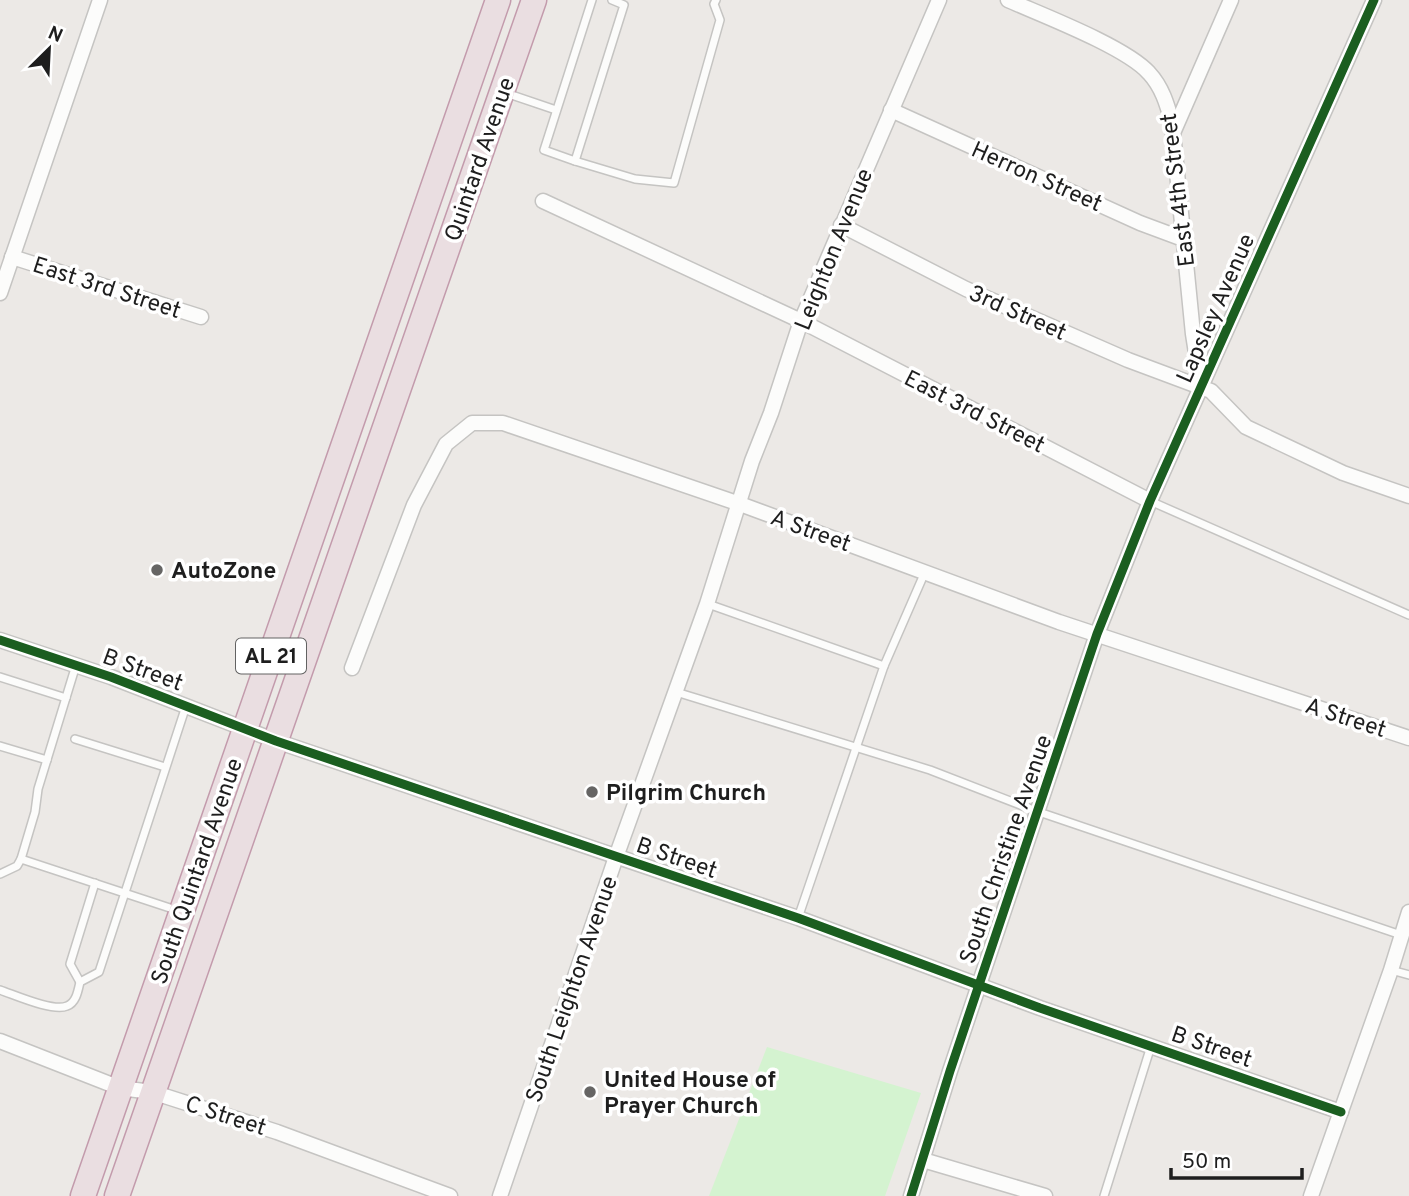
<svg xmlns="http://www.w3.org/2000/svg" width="1409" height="1196" viewBox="0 0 1409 1196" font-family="Overpass,sans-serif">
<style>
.park{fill:#d4f3d0}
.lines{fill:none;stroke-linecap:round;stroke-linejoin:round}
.lane-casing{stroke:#c5c4c2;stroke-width:10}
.street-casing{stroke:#c5c4c2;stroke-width:17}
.highway-casing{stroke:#c39bac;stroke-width:27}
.lane{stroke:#fcfcfb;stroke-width:7}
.street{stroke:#fcfcfb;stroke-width:14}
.highway{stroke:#eadee1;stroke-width:24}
.cycleway-casing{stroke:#fff;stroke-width:13}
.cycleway{stroke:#1b5e20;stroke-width:9}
.poi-dot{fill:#666564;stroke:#fff;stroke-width:2.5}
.labels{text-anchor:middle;stroke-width:7;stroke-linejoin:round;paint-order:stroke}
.shield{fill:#fff;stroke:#626262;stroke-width:2}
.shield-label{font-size:21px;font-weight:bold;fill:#1e1e1e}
.street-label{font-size:23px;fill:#1e1e1e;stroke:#fff}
.poi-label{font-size:23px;font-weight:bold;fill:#1e1e1e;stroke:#fff;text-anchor:start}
</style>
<rect width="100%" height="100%" fill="#ece9e6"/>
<!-- park -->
<path class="park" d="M767 1047 921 1093 885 1196H709Z"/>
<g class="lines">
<!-- lane casing -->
<g class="lane-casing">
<g id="lane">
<path d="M592 0 544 150 575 161 624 5 612 0"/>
<path d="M506 93 556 110"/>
<path d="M575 161 635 179 674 183 720 20 714 4 716 0"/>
<path d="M1150 501 1409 615"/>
<path d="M708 604 884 666"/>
<path d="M0 677 66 698"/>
<path d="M676 692 930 770 1036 811 1401 935"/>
<path d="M75 739 165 767"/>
<path d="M0 746 47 760"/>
<path d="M21 859 35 812 38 789 76 665"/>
<path d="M0 874 17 866 21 859 179 911"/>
<path d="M798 918 884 666 925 572"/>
<path d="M1391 970 1409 975"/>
<path d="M80 982 70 964 95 883"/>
<path d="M0 990C15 995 53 1012 67 1006 76 1003 78 991 80 982L99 972 186 706"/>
<path d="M1104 1196 1151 1046"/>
</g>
</g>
<!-- street casing -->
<g class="street-casing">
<g id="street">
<path d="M1008 0C1042 15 1126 47 1149 73 1162 87 1167 104 1172 122L1193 334 1201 385"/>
<path d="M891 110 1140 223 1183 239"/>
<path d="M1173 133 1231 0"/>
<path d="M543 201 801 321 1150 501"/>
<path d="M841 225 966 289 1128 360 1211 391 1246 427 1343 473 1409 496"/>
<path d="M12 257 201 317"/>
<path d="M0 293 100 0"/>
<path d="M0 640 111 677 276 741 798 918 1040 1008 1341 1112"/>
<path d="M352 668 414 505 446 444 472 423H503L740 504 1059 622 1409 738"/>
<path d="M0 1041 120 1088 152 1092 277 1132 450 1196"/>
<path d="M923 1160 1045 1196"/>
<path d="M500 1196 616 857 707 604 752 461 771 413 801 321 939 0"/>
<path d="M911 1196 950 1071 1097 634 1150 501 1374 0"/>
<path d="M1311 1196 1391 970 1409 912"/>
</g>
</g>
<!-- highway casing -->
<g class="highway-casing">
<g id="highway">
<path d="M83 1196 498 0"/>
<path d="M117 1196 534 0"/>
</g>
</g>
<!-- lane -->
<use href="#lane" class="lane"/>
<!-- street -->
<use href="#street" class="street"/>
<!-- highway -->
<use href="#highway" class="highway"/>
<!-- cycleway casing -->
<g class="cycleway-casing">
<g id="cycleway">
<path d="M0 640 111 677 276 741 798 918 1040 1008 1341 1112"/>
<path d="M911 1196 950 1071 1097 634 1150 501 1374 0"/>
</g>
</g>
<!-- cycleway -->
<use href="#cycleway" class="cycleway"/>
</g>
<!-- markers -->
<g class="poi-dot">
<circle cx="157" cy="570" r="7"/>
<circle cx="592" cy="792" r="7"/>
<circle cx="590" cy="1092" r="7"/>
</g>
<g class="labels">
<!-- shield labels -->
<rect class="shield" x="236" y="638.5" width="70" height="35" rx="5"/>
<g class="shield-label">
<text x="271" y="663">AL 21</text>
</g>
<!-- street labels -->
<g class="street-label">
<text transform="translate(479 159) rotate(-71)" y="8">Quintard Avenue</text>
<text transform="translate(1037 176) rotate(24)" y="8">Herron Street</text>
<text transform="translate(1177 190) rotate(-97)" y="8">East 4th Street</text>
<text transform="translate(833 249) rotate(-68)" y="8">Leighton Avenue</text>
<text transform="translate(107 287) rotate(18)" y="8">East 3rd Street</text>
<text transform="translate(1215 308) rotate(-66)" y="8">Lapsley Avenue</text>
<text transform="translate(1018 312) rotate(24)" y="8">3rd Street</text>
<text transform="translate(975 411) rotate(27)" y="8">East 3rd Street</text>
<text transform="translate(811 530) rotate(20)" y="8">A Street</text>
<text transform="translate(143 669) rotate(20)" y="8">B Street</text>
<text transform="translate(1346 717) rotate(18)" y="8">A Street</text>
<text transform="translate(1005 849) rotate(-71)" y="8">South Christine Avenue</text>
<text transform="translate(677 857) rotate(19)" y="8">B Street</text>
<text transform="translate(196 871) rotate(-71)" y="8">South Quintard Avenue</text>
<text transform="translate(571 989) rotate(-71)" y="8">South Leighton Avenue</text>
<text transform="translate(1212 1046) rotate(19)" y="8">B Street</text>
<text transform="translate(226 1115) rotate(18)" y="8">C Street</text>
</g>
<!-- poi labels -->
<g class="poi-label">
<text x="171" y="578">AutoZone</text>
<text x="606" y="800">Pilgrim Church</text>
<text x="604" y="1087">United House of<tspan x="604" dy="26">Prayer Church</tspan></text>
</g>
</g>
<!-- north arrow -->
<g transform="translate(49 49) rotate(24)" stroke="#ffffff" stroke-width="5" paint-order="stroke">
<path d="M0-5L12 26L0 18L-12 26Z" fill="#1e1e1e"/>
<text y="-10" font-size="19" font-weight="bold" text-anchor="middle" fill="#1e1e1e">N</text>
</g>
<!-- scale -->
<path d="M1171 1168v10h131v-10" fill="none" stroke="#1e1e1e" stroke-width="3.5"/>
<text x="1182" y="1168" font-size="21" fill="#1e1e1e" stroke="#ffffff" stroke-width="5" paint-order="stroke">50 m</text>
</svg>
